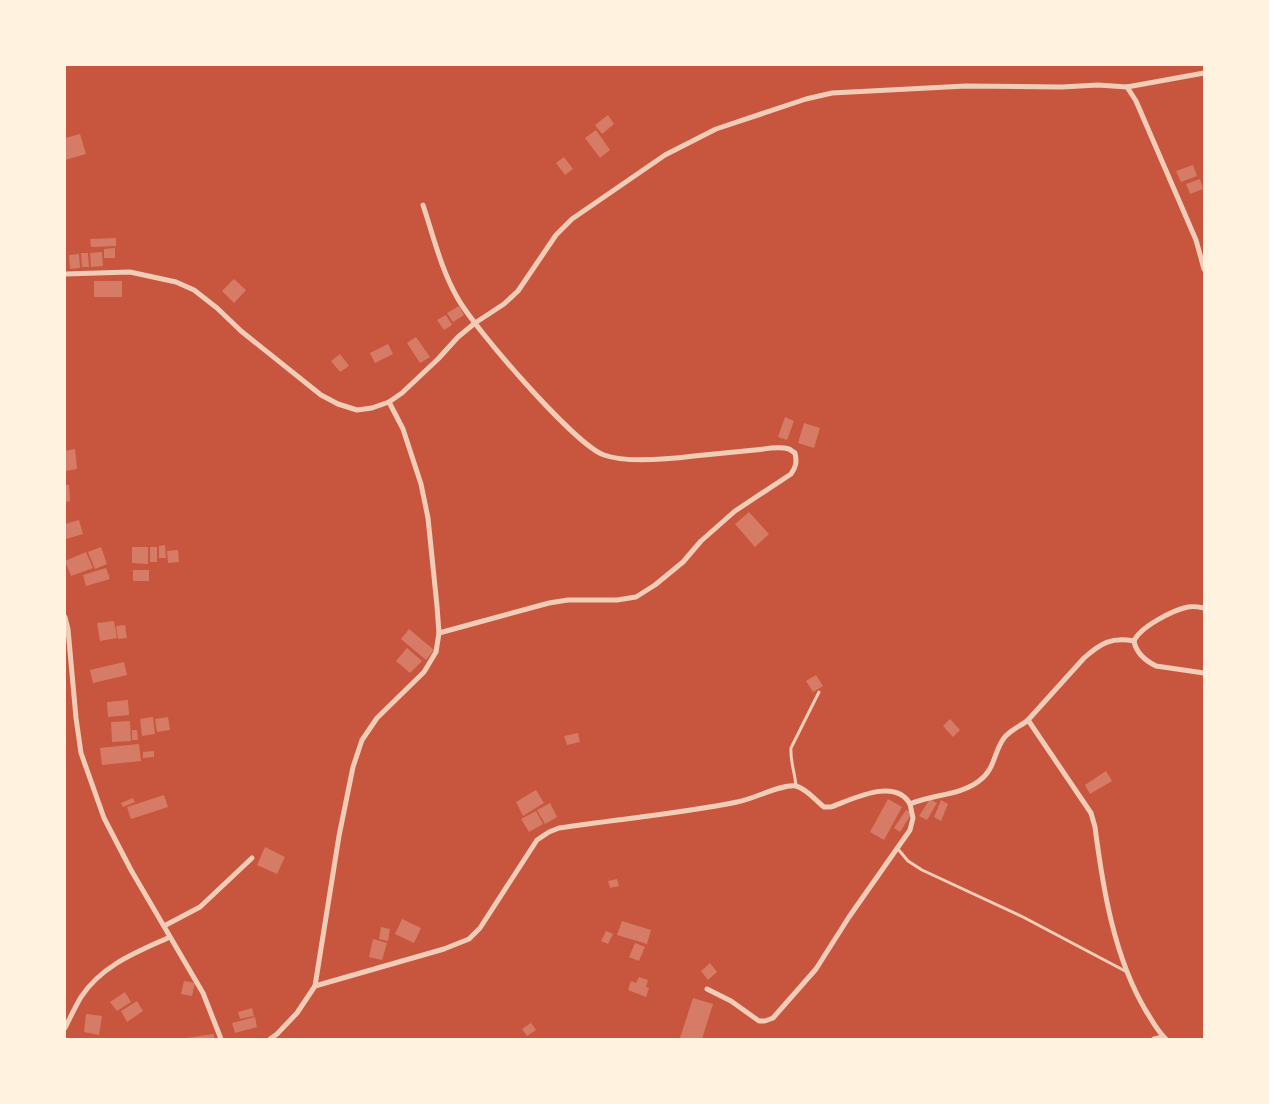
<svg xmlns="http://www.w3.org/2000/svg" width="1269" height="1104" viewBox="0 0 1269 1104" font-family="Quicksand,sans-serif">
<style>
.building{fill:#d67c66}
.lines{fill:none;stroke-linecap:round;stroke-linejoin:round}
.service{stroke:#f1ccb7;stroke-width:3}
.minor{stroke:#f1ccb7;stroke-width:5}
</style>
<rect width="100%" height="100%" fill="#c8553d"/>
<!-- building -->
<g class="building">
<path d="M608 115 614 124 602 134 595 125Z"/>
<path d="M596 130 610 150 600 158 585 138Z"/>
<path d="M80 134 86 154 65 160V138Z"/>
<path d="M564 157 573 169 565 175 556 163Z"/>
<path d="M1193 165 1197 176 1181 182 1176 171Z"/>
<path d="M1200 179 1203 189 1190 194 1186 184Z"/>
<path d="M116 238V246L91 247 90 239Z"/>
<path d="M115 248V258H104V249Z"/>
<path d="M102 252 103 266 91 267 90 253Z"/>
<path d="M81 253H88L89 267H82Z"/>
<path d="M79 254 80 268 70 269 69 255Z"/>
<path d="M234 279 246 290 234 303 222 291Z"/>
<rect x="94" y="281" width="28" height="16"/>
<path d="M459 306 464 315 453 322 447 313Z"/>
<path d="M446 315 452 325 444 330 437 320Z"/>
<path d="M416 337 430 357 420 363 407 343Z"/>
<path d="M388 344 393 354 375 363 370 353Z"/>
<path d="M340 354 349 366 340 372 331 361Z"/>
<path d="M785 417 794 421 787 440 778 437Z"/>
<path d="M804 423 820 428 814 448 798 443Z"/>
<path d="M75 449 77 469 65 471V451Z"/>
<path d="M65 485H69L70 501 65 502Z"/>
<path d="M749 512 769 534 755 547 735 524Z"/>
<path d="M79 520 83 534 66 539 65 524Z"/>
<path d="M165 545 166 558H159V546Z"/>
<path d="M101 547 107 564 95 569 88 552Z"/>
<path d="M132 547H148V564L132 563Z"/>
<rect x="150" y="547" width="7" height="15"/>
<path d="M178 550 179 562 168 563 167 551Z"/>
<path d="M86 552 93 568 71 576 65 561Z"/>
<path d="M106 568 110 579 86 586 83 575Z"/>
<rect x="133" y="570" width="16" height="11"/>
<path d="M114 621 117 638 100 641 97 623Z"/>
<path d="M125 625 127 638 118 639 116 626Z"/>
<path d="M409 629 434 650 426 660 401 639Z"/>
<path d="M407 648 422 661 410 673 396 661Z"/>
<path d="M124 662 127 675 93 683 90 670Z"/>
<path d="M816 675 823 686 813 692 806 681Z"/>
<path d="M128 700 129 715 108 717 107 702Z"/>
<path d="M153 717 155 734 142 736 140 719Z"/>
<path d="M168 717 170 730 157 732 155 719Z"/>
<path d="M950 719 960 730 953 737 943 726Z"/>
<path d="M130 721 131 741 112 742 111 722Z"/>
<path d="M132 730H137L138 740H132Z"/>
<path d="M578 733 580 742 567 745 564 736Z"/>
<path d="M139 744 141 761 102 765 100 748Z"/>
<path d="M154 751V757L143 758V752Z"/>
<path d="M1106 771 1112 781 1090 794 1085 785Z"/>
<path d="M536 790 544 803 523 816 516 802Z"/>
<path d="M164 795 168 807 131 819 127 807Z"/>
<path d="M133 798 135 802 123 807 121 803Z"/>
<path d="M888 799 902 807 884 840 870 832Z"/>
<path d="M930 799 937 803 927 820 919 816Z"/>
<path d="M941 800 948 804 941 821 934 817Z"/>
<path d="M550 803 557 817 545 824 537 810Z"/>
<path d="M906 810 912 813 900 832 894 828Z"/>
<path d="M536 811 543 824 529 832 521 819Z"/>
<path d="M265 847 285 857 277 874 257 865Z"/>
<path d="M617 879 619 886 610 888 608 881Z"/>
<path d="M402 919 421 928 414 943 395 934Z"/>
<path d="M622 921 651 930 647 944 617 935Z"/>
<path d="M381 927 390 929 388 941 379 939Z"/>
<path d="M606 931 613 934 608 944 601 941Z"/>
<path d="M373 939 387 943 382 960 369 957Z"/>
<path d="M635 943 645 947 639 961 629 957Z"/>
<path d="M710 963 717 972 708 980 701 971Z"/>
<path d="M639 977 648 980 646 987 649 988 646 997 628 990 631 981 636 983Z"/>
<path d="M184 981 195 983 192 996 181 994Z"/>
<path d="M125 992 131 1002 117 1011 110 1002Z"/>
<path d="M693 998 713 1004 702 1039H682L680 1038Z"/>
<path d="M137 1001 143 1011 127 1022 121 1011Z"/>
<path d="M252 1008 254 1016 240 1019 238 1012Z"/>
<path d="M86 1014 102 1016 99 1035 84 1032Z"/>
<path d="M255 1017 257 1027 235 1033 232 1023Z"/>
<path d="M531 1023 536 1030 527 1036 522 1029Z"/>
<path d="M214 1034V1039H186V1038Z"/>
</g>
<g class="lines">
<!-- service -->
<g class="service">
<path d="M796 786C795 773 790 761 791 748L819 692"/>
<path d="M898 849 908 861 922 870 1023 917 1127 972"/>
</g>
<!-- minor -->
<g class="minor">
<path d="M1127 87 1136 101 1196 240 1204 269"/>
<path d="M423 205C433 235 441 269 457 297 473 327 575 445 604 455 626 463 670 459 694 456 715 454 735 452 755 450 765 449 779 446 789 449 791 450 793 452 795 453 797 462 796 467 791 474L735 511 701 541 683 562 655 585 636 597 617 600H568L549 603 439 633"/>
<path d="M65 274 130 272 176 282 194 290 217 308 241 331 321 395 338 404 357 410 372 408 389 402 402 393 438 359 458 337 475 323 504 304 518 291 556 235 572 219 665 155 716 129 806 99 832 93 966 86 1062 87 1098 85 1127 87 1204 73"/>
<path d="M1204 608C1199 607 1193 606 1188 607 1173 610 1140 627 1134 641 1136 653 1146 661 1156 666L1204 673"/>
<path d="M65 617 68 629 76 718 81 753 104 818 131 870 203 993 221 1039"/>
<path d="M1028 720 1084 658C1101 643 1111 637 1134 641"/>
<path d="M164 926 200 907 252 858"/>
<path d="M315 986 444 949 469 939 480 928 537 840 549 832 559 828C618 819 678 814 737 802 752 800 783 783 796 786 807 789 815 800 824 807H831C853 799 895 777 910 804 933 794 959 796 979 781 996 768 993 753 1004 738 1010 730 1021 726 1028 720L1091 813 1095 827C1103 889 1114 957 1146 1011 1152 1020 1157 1031 1166 1039"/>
<path d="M707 989 731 1001 759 1021H765L773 1018 816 969 849 917 910 830 913 818 910 804"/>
<path d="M65 1028C70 1018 75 1007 81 997 102 965 137 952 170 937"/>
<path d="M270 1039 277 1034 297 1013 315 986 339 836 353 767 362 740 377 718 424 672 436 652 439 633 437 606 428 518 421 484 403 429 389 402"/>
<path d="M1154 1039 1163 1037"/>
</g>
</g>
<!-- border -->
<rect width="1269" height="1104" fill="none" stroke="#fff3e0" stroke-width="132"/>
</svg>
